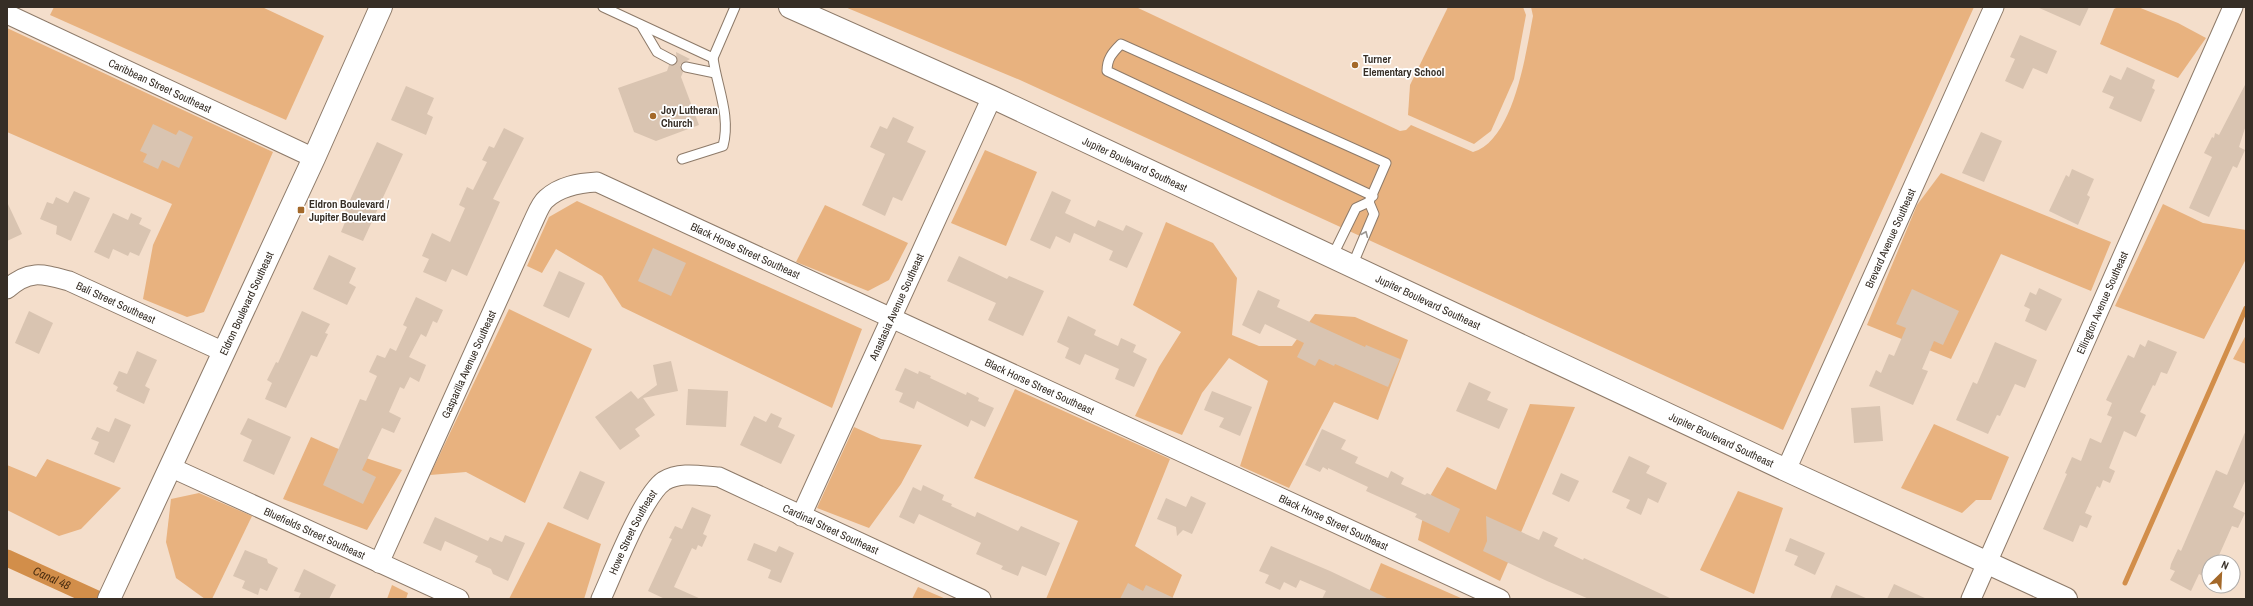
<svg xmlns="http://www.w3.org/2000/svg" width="2253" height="606" viewBox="0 0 2253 606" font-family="'Archivo Narrow',sans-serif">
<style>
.green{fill:#e8b27f}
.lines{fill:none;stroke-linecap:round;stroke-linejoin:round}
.stream{stroke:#d28e4a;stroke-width:5}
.canal{stroke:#d28e4a;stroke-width:17}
.building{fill:#d9c4b1}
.lane-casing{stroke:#8d7a69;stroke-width:11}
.street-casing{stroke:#8d7a69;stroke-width:21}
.secondary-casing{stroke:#8d7a69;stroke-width:24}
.lane{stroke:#fff;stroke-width:9}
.street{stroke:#fff;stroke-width:19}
.secondary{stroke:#fff;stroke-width:22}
.oneway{stroke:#9a9692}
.poi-dot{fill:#a4692a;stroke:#fff;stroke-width:1.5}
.labels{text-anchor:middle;stroke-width:3.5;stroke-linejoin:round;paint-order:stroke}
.poi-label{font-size:11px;font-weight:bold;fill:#362e26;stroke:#fff;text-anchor:start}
.street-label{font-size:11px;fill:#362e26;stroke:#fff}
.water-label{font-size:12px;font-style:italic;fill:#4a2d10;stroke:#fff}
</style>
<rect width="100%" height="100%" fill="#f4decb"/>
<!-- green -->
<g class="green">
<path d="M54 7H262L324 36 286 120 50 15Z"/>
<path d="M845 7H1136L1400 131 1406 130 1411 125 1473 152C1514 140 1526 52 1533 16L1531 7H1974L1783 430 1020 80Z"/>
<path d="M1448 7H1523L1526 15 1514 79 1491 131 1474 144 1408 115 1410 85Z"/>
<path d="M2118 7H2138L2178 23 2206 38 2178 78 2100 44 2114 9Z"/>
<path d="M7 28 273 152 204 312 187 317 143 299 153 245 172 204 7 132Z"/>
<path d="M985 150 1037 172 1006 246 951 223Z"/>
<path d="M1941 173 2111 242 2091 291 2001 254 1951 359 1867 325 1917 205Z"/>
<path d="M577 201 862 329 832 408 622 307 602 276 556 249 542 273 527 266 549 217Z"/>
<path d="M2163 204 2203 223 2246 230V259L2204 339 2115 306Z"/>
<path d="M825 205 908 243 889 280 868 291 796 262Z"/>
<path d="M1166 222 1213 243 1237 278 1232 335 1259 346H1292L1315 314 1355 317 1408 340 1378 420 1334 402 1289 488 1240 466 1268 381 1229 358 1202 393 1182 435 1135 416 1159 367 1181 332 1133 305Z"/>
<path d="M509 309 592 349 525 503 466 472 430 475Z"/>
<path d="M2246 335V364L2233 359Z"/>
<path d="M1015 389 1170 459 1135 546 1182 575 1172 599H1046L1078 521 974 478Z"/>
<path d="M1530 404 1575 407 1500 581 1418 540 1426 503 1447 467 1496 490Z"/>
<path d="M1934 424 2009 457 1991 500H1976L1962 513 1901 488Z"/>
<path d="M854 427 881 439 922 445 901 484 869 528 817 508Z"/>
<path d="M311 437 336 448 402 470 367 530 283 499Z"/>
<path d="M47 459 121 488 81 529 59 536 7 510V465L36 477Z"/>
<path d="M1738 491 1783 508 1754 594 1700 570Z"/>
<path d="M199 493 252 516 212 599H205L176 578 166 542 171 499Z"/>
<path d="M548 522 601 544 584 599H509Z"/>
<path d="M1381 563 1463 599H1366Z"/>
<path d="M392 585 408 593 406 599H387Z"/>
<path d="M918 587 946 599H912Z"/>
</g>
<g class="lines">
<!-- stream -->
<path class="stream" d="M2125 583 2246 308"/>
<!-- canal -->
<path class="canal" id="s1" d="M7 558 97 599"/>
</g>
<!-- building -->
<g class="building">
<path d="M2037 7H2089L2080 26Z"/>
<path d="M2020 35 2057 51 2047 74 2033 68 2023 89 2005 81 2015 59 2010 57Z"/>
<path d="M676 52 690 59 680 65 683 72 681 77 699 125 656 141 634 132 618 88 667 71 669 65H675L677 62Z"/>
<path d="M2127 67 2155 80 2152 88 2155 90 2141 122 2109 108 2114 97 2102 92 2110 75 2121 80Z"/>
<path d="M2246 83V125L2239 147 2245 150 2237 168 2233 166 2209 217 2189 208 2212 157 2204 153 2212 137 2214 138 2215 133 2219 135Z"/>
<path d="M406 86 434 98 427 114 433 117 426 135 391 120Z"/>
<path d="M893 117 914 127 907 142 926 151 902 201 893 197 885 216 862 205 885 154 870 147 880 126 887 129Z"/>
<path d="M153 124 176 135 179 130 193 137 179 168 162 160 158 169 143 162 147 154 140 151Z"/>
<path d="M504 128 524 138 493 199 500 202 467 276 452 269 446 282 423 272 429 259 422 256 432 233 450 242 465 208 459 205 467 187 473 190 487 162 482 160 489 146 494 148Z"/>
<path d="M1981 132 2002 141 1984 182 1962 173Z"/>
<path d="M377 142 403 154 363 241 341 232 348 215 344 213Z"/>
<path d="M2072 169 2094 179 2087 195 2090 197 2078 225 2049 211 2066 175 2069 177Z"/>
<path d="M74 191 90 198 71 241 56 234 57 226 40 219 47 202 53 204 56 197 68 203Z"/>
<path d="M1052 191 1071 200 1065 213 1095 227 1098 220 1123 231 1126 225 1143 233 1127 268 1109 260 1113 251 1074 233 1070 243 1056 236 1050 249 1030 240Z"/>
<path d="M7 202 22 234 7 241Z"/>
<path d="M113 213 128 220 131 213 142 218 139 224 151 230 139 256 130 252 128 256 113 249 109 259 94 252Z"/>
<path d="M653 248 686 263 671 296 638 281Z"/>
<path d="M329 255 356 268 349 283 356 287 347 305 313 289Z"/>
<path d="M959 256 1007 279 1009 276 1044 291 1023 336 988 320 996 303 947 281Z"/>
<path d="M559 271 585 283 569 318 543 306Z"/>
<path d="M2039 288 2062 299 2046 331 2025 321 2030 309 2024 306 2030 292 2036 295Z"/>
<path d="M1912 289 1959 311 1943 345 1934 341 1922 369 1928 371 1913 405 1869 386 1876 370 1881 373 1889 354 1894 356 1906 328 1896 324Z"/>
<path d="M1258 290 1280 300 1277 307 1365 347 1366 345 1400 359 1388 387 1335 364 1334 366 1319 359 1315 366 1297 357 1304 343 1265 324 1260 334 1242 325Z"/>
<path d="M416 297 443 310 437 323 433 321 426 337 421 334 409 357 426 365 419 382 410 377 404 389 400 387 389 412 401 418 394 433 382 428 362 470 376 477 363 504 323 485 360 399 366 401 377 376 369 372 377 355 385 358 390 348 396 351 407 327 403 325Z"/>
<path d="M29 311 53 323 39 354 15 343Z"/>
<path d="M302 311 330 324 325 333 328 334 317 357 311 355 286 408 265 399 272 383 267 380 276 362 278 363Z"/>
<path d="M1068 316 1096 330 1094 335 1118 346 1121 338 1136 345 1133 352 1147 359 1134 387 1115 379 1119 369 1085 354 1080 365 1065 358 1069 348 1057 342Z"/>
<path d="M2148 340 2177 352 2167 374 2161 372 2155 386 2153 385 2140 412 2146 415 2136 437 2124 431 2109 468 2115 471 2110 483 2103 480 2100 488 2097 486 2085 513 2092 516 2087 528 2080 525 2073 542 2043 529 2067 474 2065 473 2072 457 2081 461 2090 438 2101 443 2112 417 2107 415 2112 403 2106 400 2128 355 2134 358 2140 344 2145 347Z"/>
<path d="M1995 342 2037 360 2025 388 2015 384 2000 416 1997 415 1988 434 1956 420 1973 382 1977 384Z"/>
<path d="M137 351 157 360 145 386 150 389 144 404 116 391 118 387 113 384 119 371 127 374Z"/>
<path d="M671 361 678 391 643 398 655 415 635 429 640 436 620 450 595 417 631 391 638 399 657 385 653 365Z"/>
<path d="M905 368 918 374 919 371 931 376 930 378 966 395 967 392 979 398 978 401 994 408 985 427 971 420 968 427 917 401 914 409 899 402 903 393 895 390Z"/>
<path d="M1469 382 1491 392 1487 400 1508 409 1499 429 1456 411Z"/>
<path d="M688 389 728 391 726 427 686 425Z"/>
<path d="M1212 391 1252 407 1240 436 1219 427 1224 418 1204 410Z"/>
<path d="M1880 406 1883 441 1854 443 1851 408Z"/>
<path d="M771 413 782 418 778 427 795 435 781 464 740 445 754 416 766 422Z"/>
<path d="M115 418 131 425 114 463 94 454 99 442 91 439 97 427 109 432Z"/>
<path d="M248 418 291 437 274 475 243 461 252 440 240 434Z"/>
<path d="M1322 429 1346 440 1341 449 1358 457 1355 463 1388 478 1391 471 1404 478 1401 484 1425 495 1427 493 1460 509 1449 533 1415 517 1417 514 1366 491 1368 487 1328 468V470L1323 467 1320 472 1305 465Z"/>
<path d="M2246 430V479L2233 507 2245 513 2238 528 2232 526 2216 562H2209V579L2199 574 2191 591 2170 580 2175 571 2170 569 2171 564 2178 549 2181 551 2216 470 2227 475Z"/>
<path d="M1629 456 1650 466 1646 473 1667 483 1658 503 1648 498 1641 515 1626 508 1630 500 1612 492Z"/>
<path d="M580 471 605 482 588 520 563 508Z"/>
<path d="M1561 473 1579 481 1569 502 1552 494Z"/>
<path d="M923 485 944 495 942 500 952 504 951 506 975 517 977 512 1018 531 1021 526 1060 543 1046 576 1022 566 1018 576 1001 569 1003 566 976 554 981 543 919 514 914 524 899 517 913 487 921 491Z"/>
<path d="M1191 496 1206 503 1192 534 1183 530 1177 536 1176 527 1157 519 1166 498 1186 507Z"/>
<path d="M692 507 711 515 703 534 707 536 702 547 698 545 696 550 692 548 674 587 701 599H665L648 591 672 539 669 538 675 526 682 529Z"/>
<path d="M1486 516 1539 540 1543 531 1558 538 1554 546 1583 560 1584 558 1672 599H1589L1547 581 1483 551 1487 541Z"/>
<path d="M435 517 488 541 490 537 502 542 505 535 525 543 508 581 493 574 491 569 475 562 478 556 445 541 441 551 423 543Z"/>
<path d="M1790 538 1825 553 1815 575 1794 565 1798 556 1785 551Z"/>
<path d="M754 543 776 552 779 546 794 553 781 583 768 578 771 570 747 560Z"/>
<path d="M1271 546 1330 571 1389 599H1322L1326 591 1300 580 1296 588 1284 582 1280 590 1265 583 1269 575 1259 571Z"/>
<path d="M245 550 267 559 268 563 278 568 267 591 260 588 258 595 242 588 245 581 233 576Z"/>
<path d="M304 569 336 585 329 599H298L301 593 294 591Z"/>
<path d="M1128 583 1143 591 1146 585 1176 599H1120Z"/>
<path d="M1894 584 1927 599H1887Z"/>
<path d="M1836 585 1868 599H1830Z"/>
</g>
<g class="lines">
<!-- lane casing -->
<g class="lane-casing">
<g id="lane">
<path d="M603 7 713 58 735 7"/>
<path d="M641 25 657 52 672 60"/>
<path d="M686 67 715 73"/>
<path d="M682 159 723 146C731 116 717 87 713 58"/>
<path d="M1332 257 1356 208 1369 202 1386 163 1121 44C1112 53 1107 59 1107 71L1373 196"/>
<path d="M1352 266 1374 214 1369 202"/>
</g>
</g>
<!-- street casing -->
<g class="street-casing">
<g id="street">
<path id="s2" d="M7 14 314 158"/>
<path id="s3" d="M7 289C29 269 43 274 69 281L224 352"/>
<path id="s4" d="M170 467 459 599"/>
<path id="s5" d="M1786 470 1994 7"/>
<path id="s6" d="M801 516 992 97"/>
<path id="s7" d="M379 563 532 224C536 216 540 204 546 199 560 186 579 183 597 182L1500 599"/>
<path id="s8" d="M601 599C613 573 643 495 664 481 680 471 702 476 719 477L981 599"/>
<path id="s9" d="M1971 599 2233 7"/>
</g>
</g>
<!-- secondary casing -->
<g class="secondary-casing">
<g id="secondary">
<path id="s10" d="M790 7 992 97 1786 470 2066 599"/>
<path id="s11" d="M109 599 314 158 381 7"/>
</g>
</g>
<!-- lane -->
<use href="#lane" class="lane"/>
<!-- street -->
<use href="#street" class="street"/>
<!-- secondary -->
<use href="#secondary" class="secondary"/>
</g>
<!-- one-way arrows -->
<defs><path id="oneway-chevron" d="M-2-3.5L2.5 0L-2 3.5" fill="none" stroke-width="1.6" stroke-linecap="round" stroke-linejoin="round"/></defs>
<use class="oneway" href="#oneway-chevron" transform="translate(1365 234) rotate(-67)"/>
<!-- markers -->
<g class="poi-dot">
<circle cx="1355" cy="65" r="4"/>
<circle cx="653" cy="116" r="4"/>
<rect x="297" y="206" width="8" height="8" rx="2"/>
</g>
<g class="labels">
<!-- poi labels -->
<g class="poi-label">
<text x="1363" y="63">Turner<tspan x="1363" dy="13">Elementary School</tspan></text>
<text x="661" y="114">Joy Lutheran<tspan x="661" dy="13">Church</tspan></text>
<text x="309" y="208">Eldron Boulevard /<tspan x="309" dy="13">Jupiter Boulevard</tspan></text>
</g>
<!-- street labels -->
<g class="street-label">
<text dy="4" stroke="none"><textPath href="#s2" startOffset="169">Caribbean Street Southeast</textPath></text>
<text dy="4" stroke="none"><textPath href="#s10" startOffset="379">Jupiter Boulevard Southeast</textPath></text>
<text dy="4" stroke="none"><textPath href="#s5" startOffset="254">Brevard Avenue Southeast</textPath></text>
<text dy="4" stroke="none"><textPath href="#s7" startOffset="619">Black Horse Street Southeast</textPath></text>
<text dy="4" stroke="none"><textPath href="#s3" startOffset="118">Bali Street Southeast</textPath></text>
<text dy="4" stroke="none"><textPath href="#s10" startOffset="703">Jupiter Boulevard Southeast</textPath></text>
<text dy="4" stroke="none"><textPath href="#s9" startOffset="324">Ellington Avenue Southeast</textPath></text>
<text dy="4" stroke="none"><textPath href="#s11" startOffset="326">Eldron Boulevard Southeast</textPath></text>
<text dy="4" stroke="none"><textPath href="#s6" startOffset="230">Anastasia Avenue Southeast</textPath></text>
<text dy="4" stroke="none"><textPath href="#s7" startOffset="218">Gasparilla Avenue Southeast</textPath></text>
<text dy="4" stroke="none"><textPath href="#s7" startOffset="943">Black Horse Street Southeast</textPath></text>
<text dy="4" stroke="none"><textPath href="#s10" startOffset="1027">Jupiter Boulevard Southeast</textPath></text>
<text dy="4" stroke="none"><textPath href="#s7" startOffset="1267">Black Horse Street Southeast</textPath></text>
<text dy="4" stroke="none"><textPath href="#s8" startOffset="314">Cardinal Street Southeast</textPath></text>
<text dy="4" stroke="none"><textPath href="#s4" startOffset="159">Bluefields Street Southeast</textPath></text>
<text dy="4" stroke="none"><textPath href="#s8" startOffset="74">Howe Street Southeast</textPath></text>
</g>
<!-- water labels -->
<g class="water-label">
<text dy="4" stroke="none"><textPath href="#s1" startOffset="49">Canal 48</textPath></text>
</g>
</g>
<!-- border -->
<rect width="2253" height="606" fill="none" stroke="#362e26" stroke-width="16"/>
<!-- north arrow -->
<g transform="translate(2221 574) rotate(24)"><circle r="19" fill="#ffffff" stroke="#afaba8"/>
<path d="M0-3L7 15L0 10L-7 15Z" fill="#a4692a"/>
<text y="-6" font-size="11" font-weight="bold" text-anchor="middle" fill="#362e26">N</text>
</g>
</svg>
